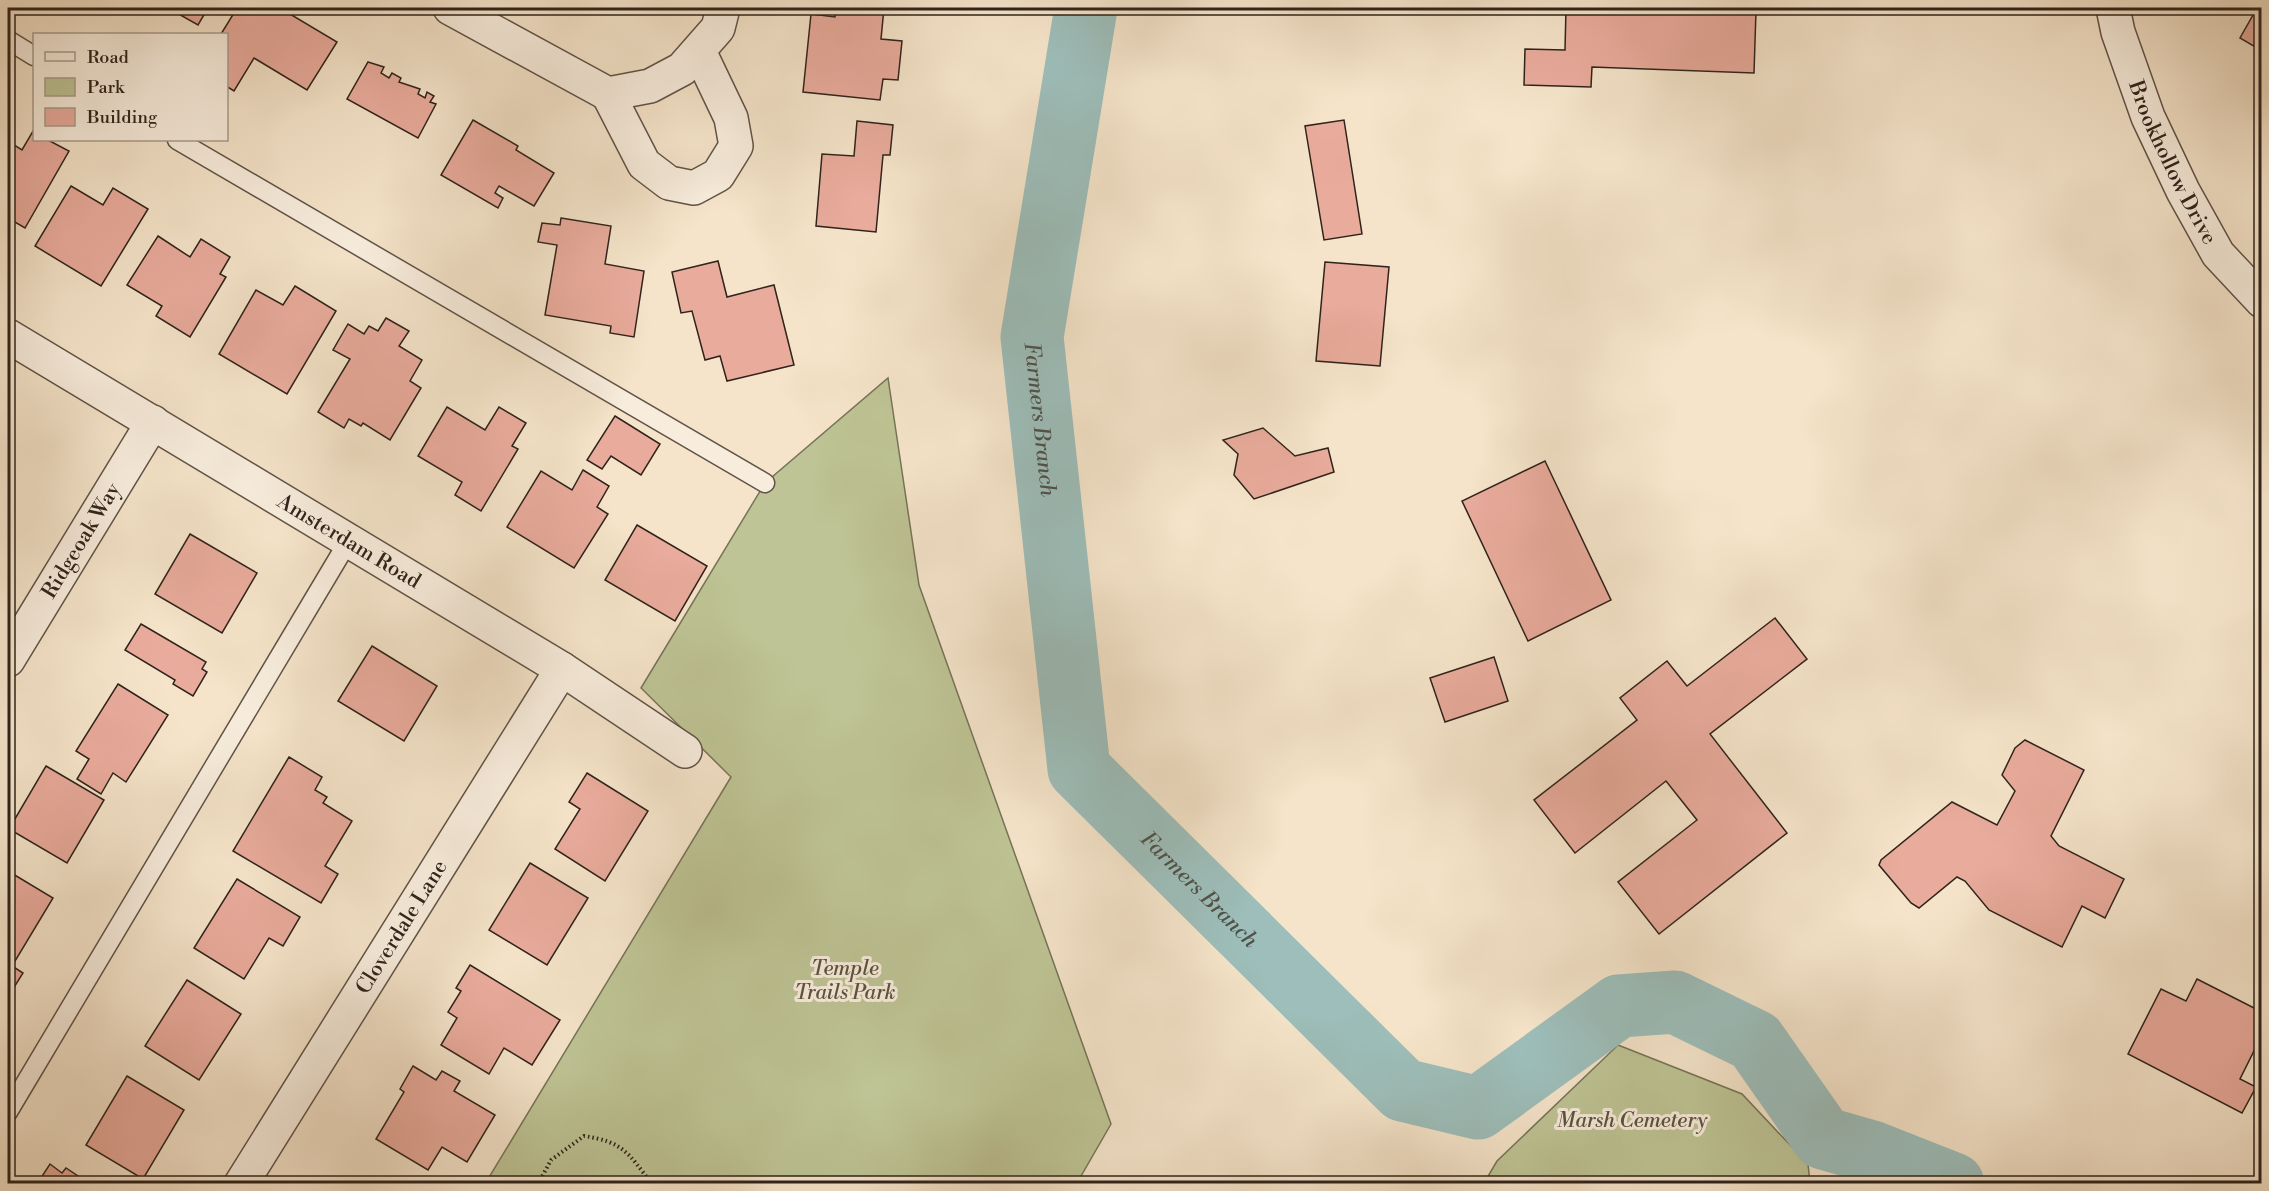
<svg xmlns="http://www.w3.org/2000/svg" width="2269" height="1191" viewBox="0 0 2269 1191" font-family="'Libre Bodoni',serif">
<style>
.green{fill:#bec495;stroke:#767458;stroke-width:1.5}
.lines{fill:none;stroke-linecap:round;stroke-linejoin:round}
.river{stroke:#9dbeba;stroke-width:63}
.building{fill:#e9ab9c;stroke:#2f231b;stroke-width:1.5}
.lane-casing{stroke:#605347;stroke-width:21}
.street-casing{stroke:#605347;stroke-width:36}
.path{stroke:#2f231b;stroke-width:4;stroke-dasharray:1.5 3;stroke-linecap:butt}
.lane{stroke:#f8eddd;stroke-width:18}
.street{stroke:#f8eddd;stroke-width:33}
.labels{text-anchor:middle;stroke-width:6;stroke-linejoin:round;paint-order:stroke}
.street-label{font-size:21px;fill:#2f231b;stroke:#f8eddd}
.park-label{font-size:21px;font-style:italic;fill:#5a5340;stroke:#f8eddd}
.water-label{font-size:22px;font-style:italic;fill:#50524b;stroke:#f8eddd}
</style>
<rect width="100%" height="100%" fill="#f5e4ca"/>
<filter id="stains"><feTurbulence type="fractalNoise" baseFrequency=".00333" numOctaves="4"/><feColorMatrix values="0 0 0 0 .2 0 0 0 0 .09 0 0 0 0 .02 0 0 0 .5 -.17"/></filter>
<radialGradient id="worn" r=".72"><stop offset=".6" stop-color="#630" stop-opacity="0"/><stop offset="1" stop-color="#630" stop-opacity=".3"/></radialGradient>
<!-- green -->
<g class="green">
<path d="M888 378 919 585 1111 1124 1077 1183 485 1184 731 777 641 688 765 483Z"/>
<path d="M1618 1045 1742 1094 1808 1164 1810 1183H1484L1497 1161Z"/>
</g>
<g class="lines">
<!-- river -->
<path class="river" id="s1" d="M1086 8 1032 337 1079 769 1403 1090 1478 1108 1619 1006 1675 1002 1755 1041 1823 1138 1872 1152 1953 1184"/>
</g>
<!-- building -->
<g class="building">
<path d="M168 8H208L198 25Z"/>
<path d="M237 8H280L337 42 307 90 254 58 234 91 226 86V34H221Z"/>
<path d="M836 8H884L881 39 902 41 898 80 883 79 880 100 803 92 811 14 835 17Z"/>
<path d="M1566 8 1756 11 1754 73 1592 67 1591 87 1524 85 1525 49 1565 50Z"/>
<path d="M2257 8H2262V51L2240 38Z"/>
<path d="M368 62 384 67 381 73 389 78 392 73 401 78 399 82 420 89 418 94 425 98 427 92 434 96 430 102 436 104 418 138 347 99Z"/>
<path d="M473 120 518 146 516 150 554 173 534 206 499 186 495 193 503 198 498 208 441 175Z"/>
<path d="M1344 120 1362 234 1324 240 1305 126Z"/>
<path d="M857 121 893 125 890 155H883L876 232 816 226 822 154 854 156Z"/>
<path d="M33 131 34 140H48L69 151 25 228 8 218V141L22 150Z"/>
<path d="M71 186 103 205 113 188 148 209 101 286 35 246Z"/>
<path d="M561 218 611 226 605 264 644 271 634 337 610 333 611 326 545 315 557 245 538 242 542 223 560 225Z"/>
<path d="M158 236 190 257 201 239 230 257 220 274 226 277 190 337 156 316 162 306 127 285Z"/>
<path d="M718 261 727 297 774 285 794 365 727 381 720 356 705 360 692 311 681 313 672 272Z"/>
<path d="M1325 262 1389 267 1380 366 1316 361Z"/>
<path d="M295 286 336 311 287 394 219 354 256 290 283 305Z"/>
<path d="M386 318 409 331 399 346 422 360 410 381 421 388 390 440 363 423 361 426 349 419 344 428 318 412 350 359 333 350 348 324 364 334 369 326 378 331Z"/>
<path d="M447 407 485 430 499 407 526 423 512 446 518 449 481 511 455 495 462 482 418 456Z"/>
<path d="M615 416 660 444 641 475 611 456 602 469 587 460Z"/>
<path d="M1263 428 1295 456 1328 448 1334 472 1254 499 1234 475 1238 454 1223 440Z"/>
<path d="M1545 461 1611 600 1528 641 1462 501Z"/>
<path d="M583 470 609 486 597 507 608 514 574 568 507 527 541 471 572 490Z"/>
<path d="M637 525 707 566 675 621 605 580Z"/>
<path d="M190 534 257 573 222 633 155 594Z"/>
<path d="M1775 618 1807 659 1710 734 1787 833 1659 934 1618 882 1697 820 1666 781 1575 853 1534 800 1637 720 1620 698 1667 661 1687 686Z"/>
<path d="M141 624 206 662 202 669 207 672 193 696 173 684 175 680 125 650Z"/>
<path d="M372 646 437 686 404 741 338 701Z"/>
<path d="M1494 657 1508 701 1445 722 1430 678Z"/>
<path d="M118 684 168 715 126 782 113 773 101 794 77 779 89 759 76 751Z"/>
<path d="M2025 740 2084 770 2051 836 2059 846 2124 879 2105 918 2082 906 2062 947 1989 910 1965 881 1957 877 1919 908 1911 903 1879 865 1881 860 1952 802 1997 825 2015 791 2002 775 2015 748Z"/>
<path d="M289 757 322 777 315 790 327 797 323 803 352 821 325 866 338 874 321 903 233 851Z"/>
<path d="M46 766 104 800 67 863 9 829Z"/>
<path d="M587 773 648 811 605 881 555 849 580 809 569 802Z"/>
<path d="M530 863 588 898 547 965 489 930Z"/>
<path d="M8 871 53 898 12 966 23 973 13 989 8 986Z"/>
<path d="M237 879 300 917 283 946 269 938 244 979 194 948Z"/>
<path d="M470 965 560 1020 532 1065 504 1048 489 1074 441 1045 457 1018 448 1012 461 991 456 988Z"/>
<path d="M2197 979 2262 1012V1042L2259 1041 2240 1079 2256 1087 2242 1113 2128 1054 2161 989 2186 1001Z"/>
<path d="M187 980 241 1014 199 1080 145 1046Z"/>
<path d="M413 1066 436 1080 442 1071 460 1081 454 1091 495 1115 467 1162 442 1147 428 1170 376 1139 404 1092 400 1089Z"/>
<path d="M127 1076 184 1110 143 1179 86 1145Z"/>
<path d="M50 1164 62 1173 66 1168 90 1184H37Z"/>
</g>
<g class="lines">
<!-- lane casing -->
<g class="lane-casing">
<g id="lane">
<path d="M8 40 34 56"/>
<path d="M177 140 765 483"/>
<path d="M8 1112 349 540"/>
</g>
</g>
<!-- street casing -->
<g class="street-casing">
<g id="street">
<path d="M450 8 608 94 650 86 682 69 718 28 723 8"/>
<path id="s2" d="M2113 8 2118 32 2148 117 2183 191 2218 254 2262 301"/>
<path d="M608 94 644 164 669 183 694 188 718 175 736 146 731 118 699 51"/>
<path id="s3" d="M8 336 562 669 685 751"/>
<path id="s4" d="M8 660 153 422"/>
<path id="s5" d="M241 1184 562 669"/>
</g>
</g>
<!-- path -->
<path class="path" d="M538 1184 551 1160 584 1136C624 1142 628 1153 652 1184"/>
<!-- lane -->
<use href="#lane" class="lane"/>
<!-- street -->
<use href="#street" class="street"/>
</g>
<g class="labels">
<!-- street labels -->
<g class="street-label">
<text dy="7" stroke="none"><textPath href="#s2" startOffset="166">Brookhollow Drive</textPath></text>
<text dy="7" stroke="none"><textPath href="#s3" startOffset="398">Amsterdam Road</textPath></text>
<text dy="7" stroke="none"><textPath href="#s4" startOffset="140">Ridgeoak Way</textPath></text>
<text dy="7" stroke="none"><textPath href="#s5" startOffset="303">Cloverdale Lane</textPath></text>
</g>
<!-- park labels -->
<g class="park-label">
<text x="845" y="975">Temple<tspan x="845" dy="24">Trails Park</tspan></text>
<text x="1632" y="1127">Marsh Cemetery</text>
</g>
<!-- water labels -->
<g class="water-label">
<text dy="8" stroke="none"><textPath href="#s1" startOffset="416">Farmers Branch</textPath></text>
<text dy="8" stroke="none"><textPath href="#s1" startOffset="938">Farmers Branch</textPath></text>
</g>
</g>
<!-- margin -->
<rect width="2269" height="1191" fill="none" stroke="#f5e4ca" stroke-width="30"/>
<rect x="9" y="9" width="2251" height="1173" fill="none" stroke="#2f231b" stroke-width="3"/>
<rect x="15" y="15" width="2239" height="1161" fill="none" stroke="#2f231b" stroke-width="1.5"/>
<!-- legend -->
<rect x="33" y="33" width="195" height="108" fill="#f8eddd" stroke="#a89c8f" stroke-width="1.5"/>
<rect x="45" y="52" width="30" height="9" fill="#f8eddd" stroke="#a89c8f" stroke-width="1.5"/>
<text x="87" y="63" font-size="18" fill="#2f231b">Road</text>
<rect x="45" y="78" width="30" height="18" fill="#bec495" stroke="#a89c8f" stroke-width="1.5"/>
<text x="87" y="93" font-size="18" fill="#2f231b">Park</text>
<rect x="45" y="108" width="30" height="18" fill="#e9ab9c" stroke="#a89c8f" stroke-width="1.5"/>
<text x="87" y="123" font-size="18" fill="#2f231b">Building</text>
<rect width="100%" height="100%" filter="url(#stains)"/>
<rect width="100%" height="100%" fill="url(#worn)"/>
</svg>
